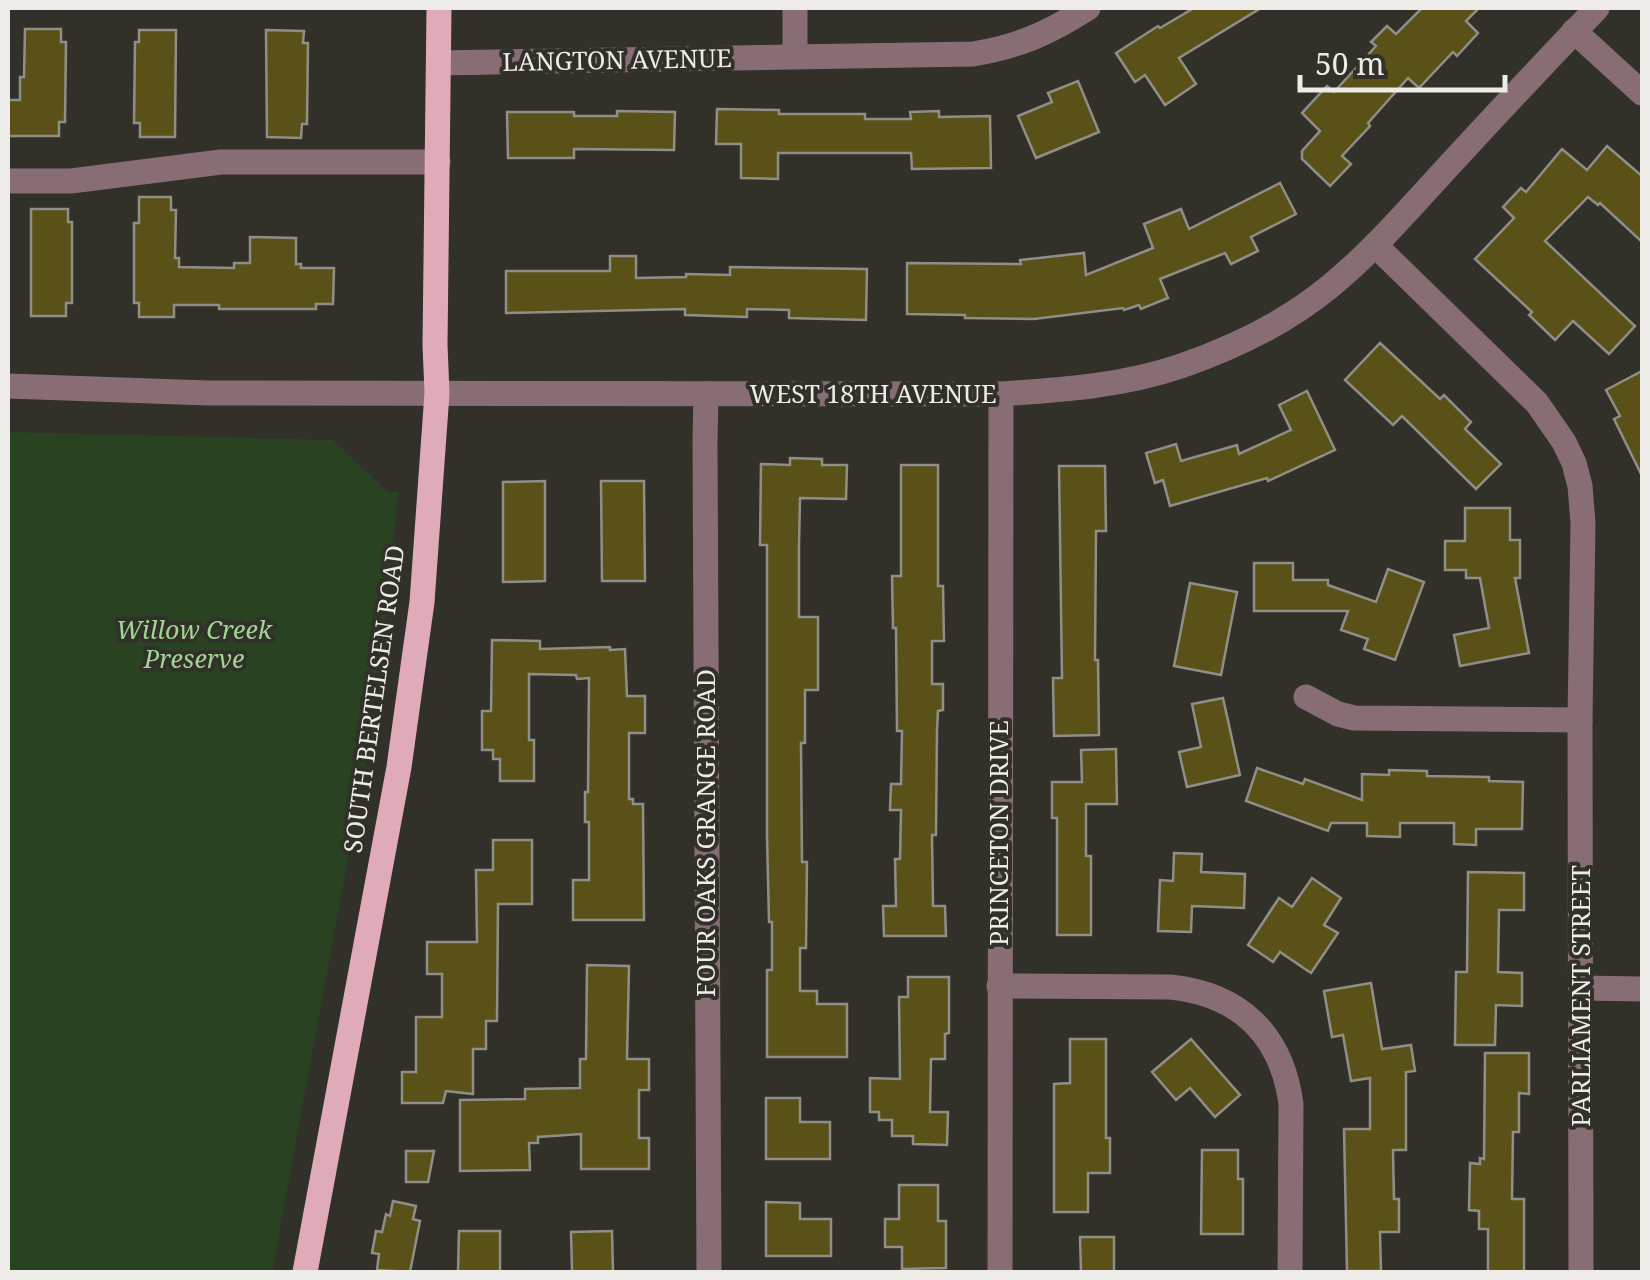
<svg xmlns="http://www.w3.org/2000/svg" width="1650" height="1280" viewBox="0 0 1650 1280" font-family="'Noto Serif',serif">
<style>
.green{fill:#294322}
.building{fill:#5a5119;stroke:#908f87;stroke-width:2.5}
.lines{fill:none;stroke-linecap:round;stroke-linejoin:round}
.minor{stroke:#886e74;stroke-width:25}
.major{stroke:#e0abb8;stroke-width:25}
.labels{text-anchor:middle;stroke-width:8;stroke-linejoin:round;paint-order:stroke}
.street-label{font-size:25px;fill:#edece8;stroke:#313029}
.park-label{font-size:25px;font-style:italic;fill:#a1d593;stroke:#313029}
</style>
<rect width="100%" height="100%" fill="#313029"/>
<!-- green -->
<path class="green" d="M8 432 333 440 388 492H398L384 640 363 776 272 1272H8Z"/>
<!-- building -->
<g class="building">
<path d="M1194 8H1261L1179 58 1196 84 1165 105 1145 75 1135 82 1116 53 1158 26 1160 28Z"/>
<path d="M1422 8H1479L1466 21 1478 33 1457 56 1453 52 1419 88 1408 78 1368 123 1370 126 1342 156 1351 164 1330 186 1302 159V151L1320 131 1302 113 1327 86 1334 92 1376 46 1371 42 1387 26 1396 34Z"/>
<path d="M25 29H61V42H66L65 122H59V136H8V100H20V77H24Z"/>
<path d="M139 30H176L175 137H140V123H134L135 42H139Z"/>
<path d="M266 30 304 31 303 43H308L307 124H302L301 138 267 137Z"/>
<path d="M1078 81 1099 132 1036 158 1018 116 1052 102 1048 93Z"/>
<path d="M717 109 779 110V114H865V119H911L910 112 939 111V117L990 116 991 168 912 169 911 153H778V179L741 178V144H716Z"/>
<path d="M617 111 675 112 674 150 574 149V158H508L507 112H574V116H617Z"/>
<path d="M1607 146 1642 176V242L1600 203 1598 205 1588 197 1545 241 1635 326 1609 354 1573 321 1555 340 1529 315 1532 312 1475 259 1514 218 1503 207 1521 188 1526 192 1562 149 1587 170Z"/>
<path d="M1280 183 1296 214 1251 237 1258 251 1231 264 1225 253 1160 279 1168 298 1141 309 1139 305 1124 310 1123 308 1034 319 965 318V315L907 314V263L1021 264 1020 260 1084 253 1086 275 1153 248 1144 224 1181 209 1189 229Z"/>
<path d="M139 197H171V210H176L175 258H179V267L234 268V263H250V237L296 238V264H301V268H334L333 304H316V309H219V305H174V317H139V303H134V223H139Z"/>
<path d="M31 209H68V222H72V303H66V316H31Z"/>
<path d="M610 256H636V278L686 277V274L730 275V267L867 269 866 320 789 318V310L747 309V317L685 315V309L506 313V271H610Z"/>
<path d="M1380 343 1440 399 1444 395 1471 422 1465 429 1501 464 1476 489 1402 416 1393 425 1345 380Z"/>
<path d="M1642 371V476L1614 419 1620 416 1606 390Z"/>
<path d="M1307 391 1335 450 1268 481 1267 478 1170 506 1163 480 1155 483 1146 453 1176 444 1181 461 1237 445 1239 454 1291 430 1279 405Z"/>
<path d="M790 458 822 459V465H847L846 499 800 498 799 545V617H818V690H805V743H801L802 862H807L806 948H800V991H817V1004H847V1057H767V970H772V922H769L767 836V545H760L761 464 790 465Z"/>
<path d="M901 465H938V586H943L944 641H932V684H943V710L938 711 937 730 936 835H932L933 906H945L946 936H884L883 906H896L895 859H900L901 810H890L891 784H901L902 731H897L896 628H893L892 576H901Z"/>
<path d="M1059 466H1105L1106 531H1096L1095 660H1098L1099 735 1054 736 1053 678H1062Z"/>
<path d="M545 481V581L503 582V482Z"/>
<path d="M601 481H644L645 581H602Z"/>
<path d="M1465 508H1510V540H1520V578H1515L1529 653 1460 666 1454 635 1489 628 1480 578H1466V570H1445V541H1465Z"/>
<path d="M1254 563H1293V580H1328V585L1376 602 1388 569 1424 582 1395 660 1364 649 1368 639 1341 630 1348 611H1254Z"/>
<path d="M1190 583 1237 592 1221 675 1174 666Z"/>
<path d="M492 640 540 641V649L610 647V650L625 649 627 696H645V733H629V799H633V804H643L644 920H573V880H589V822H585V792H588L589 678 577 679 576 675 529 674V740H534V781H500V759H493V750H482V711H491Z"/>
<path d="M1223 698 1240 775 1187 787 1179 752 1201 747 1192 704Z"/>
<path d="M1116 749 1117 804H1086V856H1091V935H1057V818H1052V782H1082L1081 750Z"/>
<path d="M1257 768 1303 784 1305 779 1362 800V774L1389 775V770L1427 771V776L1489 777V781L1523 782 1522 829H1476V845L1454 844V823H1400V837L1367 836V823H1331L1328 831 1246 801Z"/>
<path d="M493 840H532V904H498L497 1021H486V1049H473V1094L446 1091 443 1103H402V1072H416V1017H442V974H427V942H477L476 870H493Z"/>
<path d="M1174 853 1202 854 1201 872 1245 874 1244 908 1192 906 1191 932 1158 931 1160 880 1173 881Z"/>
<path d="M1468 872 1524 873V910H1499L1498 972 1522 973V1006L1496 1005 1495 1045H1455L1456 972H1467Z"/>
<path d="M1312 878 1341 898 1324 925 1338 933 1311 973 1280 952 1273 962 1248 945 1279 898 1292 907Z"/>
<path d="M587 965 629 966 627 1059H649V1090H639V1138H649V1169H581V1134L538 1137V1143H529L530 1170 460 1171V1100L525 1099V1089L580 1088V1059H586Z"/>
<path d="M908 977H949V1033L945 1034V1059H931L930 1112H948L947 1145 913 1144V1136H892V1120H879V1112H870V1078L900 1079 899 997H908Z"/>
<path d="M1371 983 1382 1049 1411 1045 1415 1071 1406 1072V1150H1393L1394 1199H1399V1232H1380L1381 1271H1347L1344 1129H1370V1078L1351 1081 1343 1035 1332 1037 1324 991Z"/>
<path d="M1070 1039H1106V1138H1110V1173H1088V1212H1054V1084L1070 1083Z"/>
<path d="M1191 1039 1240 1095 1215 1117 1190 1088 1176 1100 1152 1072Z"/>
<path d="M1485 1053H1529V1094L1519 1093V1132H1513L1512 1199H1524V1272H1488V1229H1479V1211L1469 1210 1470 1163 1480 1164V1158L1484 1159Z"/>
<path d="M766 1098H800V1122H830V1159H766Z"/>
<path d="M1202 1150H1238V1179H1243V1234H1201Z"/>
<path d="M406 1151H434L428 1182H406Z"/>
<path d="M899 1185H938V1221H946V1268L902 1269V1247H885V1219H899Z"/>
<path d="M393 1201 416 1206 413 1219 420 1221 410 1272 377 1270 379 1254 372 1253 376 1231 382 1232 386 1214 390 1216Z"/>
<path d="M766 1202 800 1203V1219H831V1256H766Z"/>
<path d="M459 1231H500V1272H458Z"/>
<path d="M612 1231 613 1272H572L571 1232Z"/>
<path d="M1080 1237H1114V1272H1081Z"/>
</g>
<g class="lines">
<!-- minor -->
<g class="minor">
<path d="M795 8V56"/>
<path d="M1574 31 1642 93"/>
<path d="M439 63 973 54C1020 46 1049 33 1088 8"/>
<path d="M8 181H71L221 162H438"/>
<path d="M1375 245 1537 403 1564 442 1574 463 1580 486 1583 523 1580 720 1581 1272"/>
<path d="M8 386 208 393 1001 394C1061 390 1123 386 1181 366 1233 348 1285 323 1328 288 1375 250 1415 202 1456 158 1503 107 1550 57 1597 8"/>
<path d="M706 394 705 441 709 1272"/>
<path d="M1306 697 1338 714 1354 718 1580 720"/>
<path d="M999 986 1170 987C1240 994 1282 1035 1291 1104L1290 1272"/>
<path d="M1581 988 1642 989"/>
<path d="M1000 1272 1001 394"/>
</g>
<!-- major -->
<path class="major" d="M305 1272 399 767 422 602 437 393 435 345 439 8"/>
</g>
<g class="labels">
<!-- street labels -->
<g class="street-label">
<text transform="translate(617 60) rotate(-1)" y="9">LANGTON AVENUE</text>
<text x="873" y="403">WEST 18TH AVENUE</text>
<text transform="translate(374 699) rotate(-82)" y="9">SOUTH BERTELSEN ROAD</text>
<text transform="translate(706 833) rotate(-90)" y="9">FOUR OAKS GRANGE ROAD</text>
<text transform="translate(999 833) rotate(-90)" y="9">PRINCETON DRIVE</text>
<text transform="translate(1581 996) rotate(-90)" y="9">PARLIAMENT STREET</text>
</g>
<!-- park labels -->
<g class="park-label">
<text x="194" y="639">Willow Creek<tspan x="194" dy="29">Preserve</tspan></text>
</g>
</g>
<!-- border -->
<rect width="1650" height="1280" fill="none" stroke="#edece8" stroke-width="20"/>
<!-- scale -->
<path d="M1300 75v15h205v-15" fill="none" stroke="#edece8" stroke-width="5"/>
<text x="1315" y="75" font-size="30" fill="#edece8" stroke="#313029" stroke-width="8" paint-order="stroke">50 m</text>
</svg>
